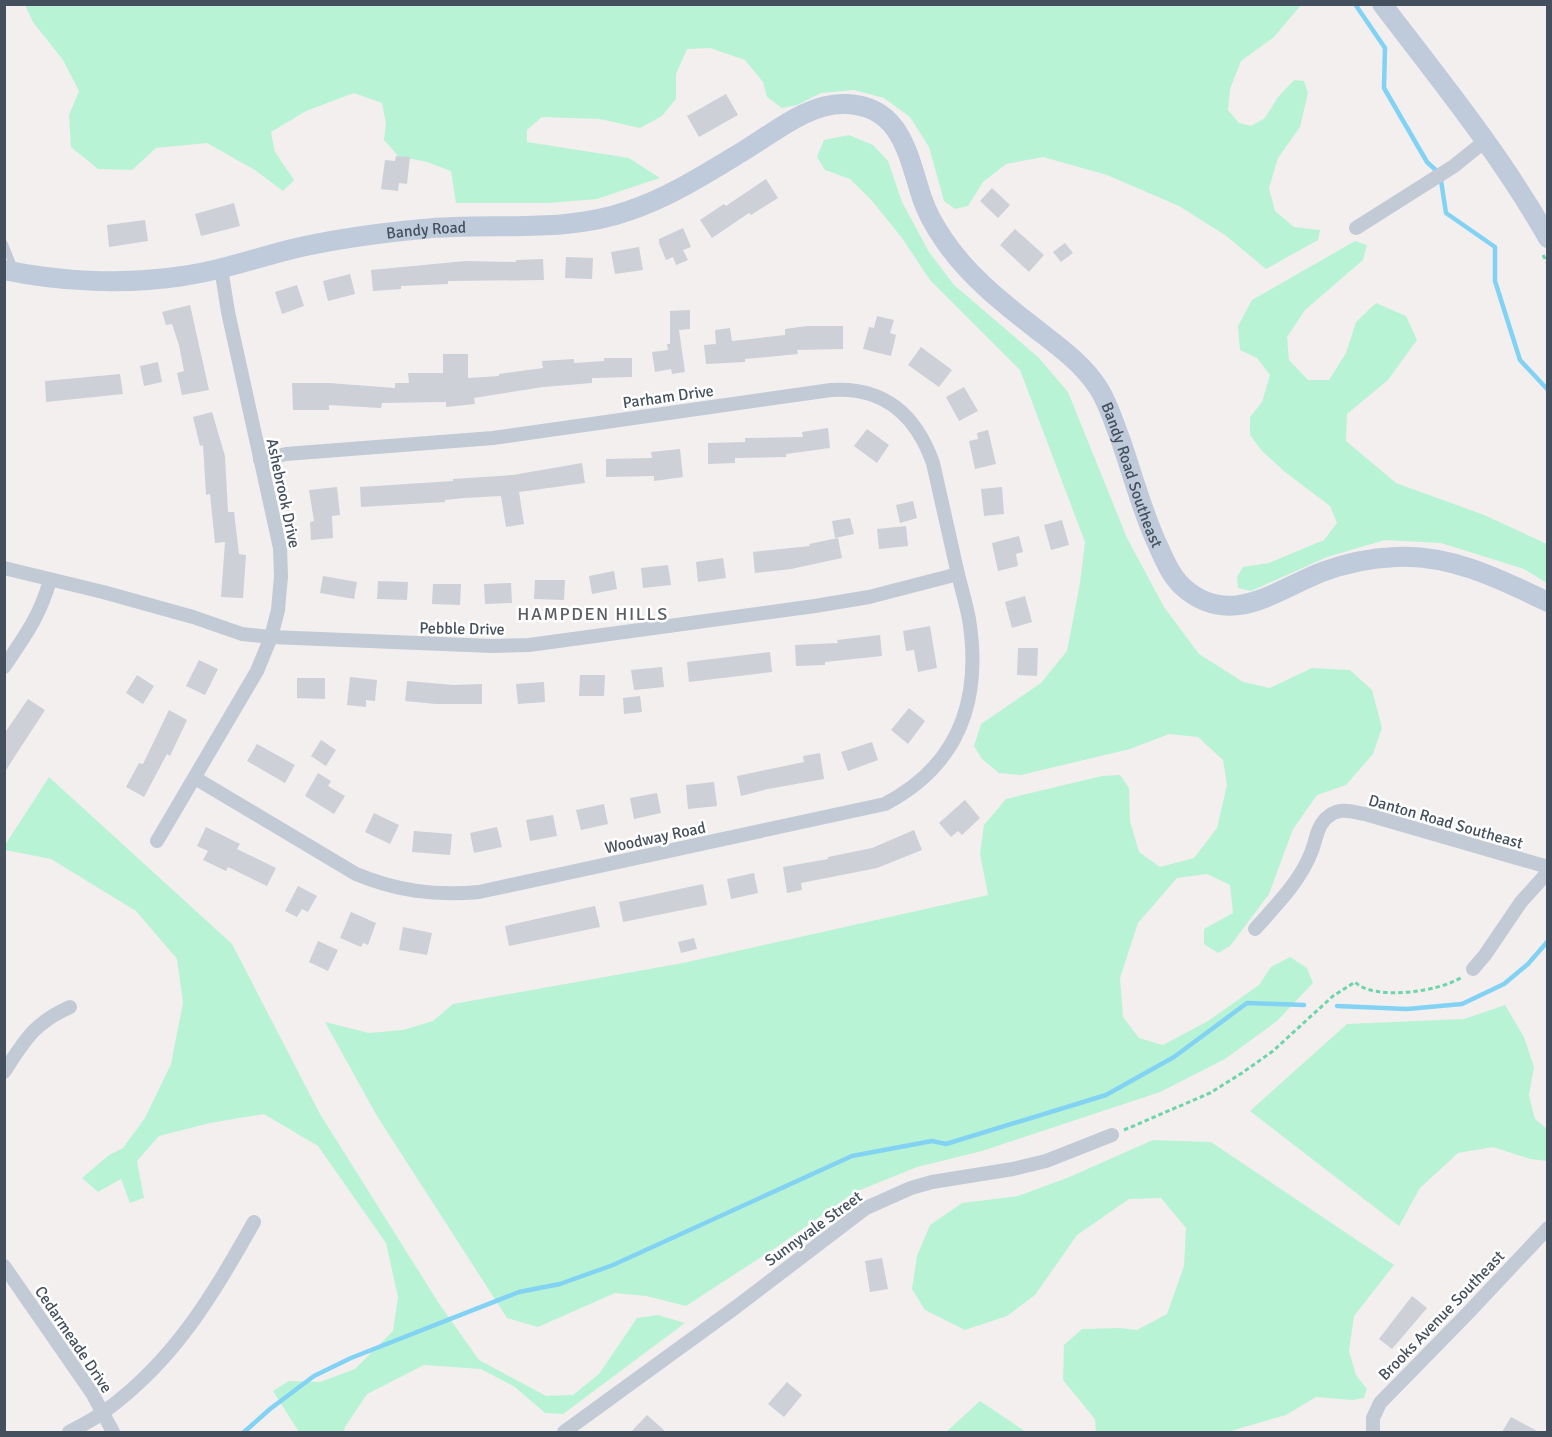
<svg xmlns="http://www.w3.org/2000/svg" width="1552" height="1437" viewBox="0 0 1552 1437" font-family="Signika,sans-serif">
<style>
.green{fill:#b9f3d5}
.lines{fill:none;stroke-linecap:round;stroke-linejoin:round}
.stream{stroke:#82d2f4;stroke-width:4.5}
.building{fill:#cdd0d7}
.path{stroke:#6dd5ab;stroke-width:3;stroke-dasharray:4.5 3;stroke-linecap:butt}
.lane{stroke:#c1cad5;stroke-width:7}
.street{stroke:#c1cad5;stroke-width:14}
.secondary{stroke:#bfcada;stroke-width:20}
.labels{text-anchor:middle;stroke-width:5;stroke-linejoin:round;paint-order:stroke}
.street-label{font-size:16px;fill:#45505e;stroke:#fff}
.neighbourhood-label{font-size:18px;letter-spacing:1.5px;fill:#5b5e64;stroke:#fff}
</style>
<rect width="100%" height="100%" fill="#f2efee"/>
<!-- green -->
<g class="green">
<path d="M25 5H1301L1274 37 1241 61 1230 89 1228 110 1239 123 1251 126 1265 118 1278 97 1294 80 1304 81 1308 93 1300 127 1278 158 1269 188 1275 211 1294 227 1320 230 1318 240 1266 269 1225 235 1179 206 1107 175 1043 157 1006 164 983 182 968 206 955 209 944 201 929 147 910 117 884 98 854 90 821 93 797 105 782 108 767 97 763 82 745 60 710 48 687 49 676 74V99L662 116 640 128 600 119 542 117 527 130V142L629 158 660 178 597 199 548 203H456L451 171 427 162 398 156 384 140 386 123 382 103 354 93 306 111 271 132 275 152 294 180 283 191 255 170 207 143 156 148 132 170 98 169 71 147 69 115 79 91 63 60 33 22Z"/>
<path d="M849 135 873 145 888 161 902 202 929 252 954 285 1038 357 1068 392 1127 538 1164 607 1199 654 1243 682 1270 688 1312 668 1350 670 1372 690 1382 728 1373 754 1346 785 1317 795 1293 829 1269 894 1230 946 1218 953 1204 944V929L1233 913 1230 885 1207 874 1177 878 1138 923 1120 978 1123 1017 1139 1038 1163 1045 1208 1021 1259 985 1271 967 1290 957 1307 968 1313 983 1277 1021 1225 1059 1160 1092 982 1151 917 1167 855 1192 778 1246 686 1306 646 1296 615 1293 538 1327 507 1318 377 1116 325 1022 369 1033 403 1030 433 1021 453 1004 683 963 988 895 980 854 984 825 1006 799 1102 776 1120 775 1129 788 1130 821 1139 852 1160 867 1194 858 1217 828 1227 785 1223 760 1198 737 1169 734 1130 749 1021 775 999 773 982 759 974 746 981 724 1041 683 1067 651 1080 583 1085 542 1020 370 930 280 902 238 873 202 850 179 825 170 817 157 824 140Z"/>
<path d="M1355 241 1367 245 1363 260 1305 310 1287 337 1289 360 1308 380H1329L1346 353 1356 322 1376 303 1406 316 1417 340 1388 380 1347 414 1346 441 1396 483 1484 515 1547 544V583L1524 569 1441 543 1385 540 1327 557 1251 591 1238 588 1237 577 1243 567 1269 563 1324 540 1337 523 1330 506 1285 472 1262 451 1250 435V417L1262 402 1270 375 1257 358 1240 350 1238 326 1252 300Z"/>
<path d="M49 777 232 944 320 1114 438 1302 479 1360 546 1396 573 1395 599 1374 637 1318 658 1315 685 1323 563 1414 545 1413 515 1387 481 1369 424 1365 367 1394 345 1427 344 1432H299L273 1391 289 1381 320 1382 355 1369 393 1331 398 1297 386 1243 318 1146 264 1114 210 1123 159 1136 137 1161 144 1198 130 1203 121 1179 98 1192 82 1178 109 1155 123 1148 145 1118 171 1064 183 1003 177 959 136 911 51 859 5 850V845Z"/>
<path d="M1505 1005 1524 1037 1534 1067 1529 1095 1535 1119 1547 1129V1161L1530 1159 1493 1147 1458 1153 1420 1188 1399 1226 1250 1111 1347 1024 1464 1019Z"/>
<path d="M1153 1140 1211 1142 1394 1265 1354 1316 1349 1351 1356 1375 1367 1389 1364 1398 1352 1400 1316 1397 1286 1415 1227 1432H1096L1095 1419 1063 1380 1064 1345 1082 1329 1120 1328 1137 1330 1167 1314 1184 1266 1186 1228 1161 1198 1129 1199 1077 1235 1035 1295 1007 1316 965 1330 925 1310 912 1289 917 1256 930 1225 962 1203 1018 1196 1067 1178Z"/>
<path d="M980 1401 1026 1432H946Z"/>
</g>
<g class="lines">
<!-- stream -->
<g class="stream">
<path d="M1355 4 1385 48 1384 88 1427 162 1440 174 1446 213 1495 247V281L1520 360 1548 390"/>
<path d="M1337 1006 1407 1009 1462 1004 1504 984 1528 964 1548 941"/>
<path d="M244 1432 270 1409 314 1376 351 1358 519 1292 560 1284 613 1265 852 1156 932 1141 946 1144 1106 1095 1174 1057 1247 1003 1304 1005"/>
</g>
</g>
<!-- building -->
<g class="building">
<path d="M726 94 738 115 699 137 687 116Z"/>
<path d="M396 156 410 157 407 184 399 183 398 191 381 189 385 160 395 161Z"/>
<path d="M766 179 778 198 751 215 749 213 712 238 700 220 724 204 726 206Z"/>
<path d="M992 188 1010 205 998 218 980 201Z"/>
<path d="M234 203 240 226 201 236 195 214Z"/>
<path d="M145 220 148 241 109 247 107 225Z"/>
<path d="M683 228 691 247 683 250 688 260 676 265 673 257 666 260 659 243V239Z"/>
<path d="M1015 229 1044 255 1029 272 1000 245Z"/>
<path d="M1065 243 1073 253 1061 262 1053 252Z"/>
<path d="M639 247 643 270 615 274 611 252Z"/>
<path d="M566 257 593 258 592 279 565 278Z"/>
<path d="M543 259 544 280 448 281V284L401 286V289L373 291 371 270 466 261 516 262V260Z"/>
<path d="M350 274 355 294 328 301 323 281Z"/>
<path d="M297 285 304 306 282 314 275 292Z"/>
<path d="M190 305 209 390 182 395 177 373 184 371 179 345 172 324 166 325 162 312Z"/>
<path d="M690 310V329L679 330 685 372 672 374 671 369 655 372 652 352 668 350 667 344H670V311Z"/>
<path d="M877 316 894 320 890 333 896 335 891 356 863 349 869 327 874 328Z"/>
<path d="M807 326H843V349L797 350 798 354 745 359V362L706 364 704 345 716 344 715 330 730 328 732 341 785 335V329Z"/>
<path d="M921 347 952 370 939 387 908 365Z"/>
<path d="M443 354H468V378L499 376V374L543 368 542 361 574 359V363L604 361V358H632V377L592 378V383L543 387 474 398 475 404 446 407V402L382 403 381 408 329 405V410H293L292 383H329L395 388V383H409L408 373H443Z"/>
<path d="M158 362 162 382 144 386 140 366Z"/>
<path d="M120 374 123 394 46 402 45 381Z"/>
<path d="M964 387 978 411 959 421 946 397Z"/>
<path d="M212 412 225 456 228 512H234L239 554 246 555 243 598 221 597 225 542 215 543 210 494 206 495 203 445 200 446 193 417Z"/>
<path d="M828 428 830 448 786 454V457L735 458V463L708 464V443L745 442V438L803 437 802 432Z"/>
<path d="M867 429 889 445 877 463 854 446Z"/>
<path d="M988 430 996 464 975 469 969 441 978 439 977 433Z"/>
<path d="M680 449 683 477 654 481V476L606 477V459L652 458 651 452Z"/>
<path d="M582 463 585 483 519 492 524 524 506 527 501 496 464 498 445 500V502L361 507 360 487 453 481V479L513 475Z"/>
<path d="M337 487 340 515 332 516 333 538 311 540 310 522 314 521 309 490Z"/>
<path d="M1002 487 1004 514 984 516 981 489Z"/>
<path d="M913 501 917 518 900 523 896 505Z"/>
<path d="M850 518 854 534 835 538 832 521Z"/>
<path d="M1062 520 1069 545 1051 550 1044 525Z"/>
<path d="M906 526 908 546 879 549 877 529Z"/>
<path d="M1019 536 1023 552 1016 554 1018 566 998 571 992 543Z"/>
<path d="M838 538 842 558 791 569 755 573 753 552 810 546 809 544Z"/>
<path d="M723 558 726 578 698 582 696 562Z"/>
<path d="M668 565 671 585 643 588 641 568Z"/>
<path d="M614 571 617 589 592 594 589 576Z"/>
<path d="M323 576 357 582 354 599 320 593Z"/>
<path d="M535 580H565L564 600 534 599Z"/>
<path d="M378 581 408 582 407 600 377 599Z"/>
<path d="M511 583 512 603 485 604 484 584Z"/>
<path d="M433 584H461L460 605 432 604Z"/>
<path d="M1025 596 1032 622 1012 628 1005 602Z"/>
<path d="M930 626 937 668 918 672 914 650 906 651 903 631Z"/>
<path d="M880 635 882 656 825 662V665L796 666 795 645 838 643 837 640Z"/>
<path d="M1018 648H1038L1037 676 1017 675Z"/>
<path d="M770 652 772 672 689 682 687 662Z"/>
<path d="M199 660 218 669 205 695 186 686Z"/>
<path d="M662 667 664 687 634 690 631 670Z"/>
<path d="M137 675 154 686 143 704 126 693Z"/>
<path d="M580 675H605L604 696H579Z"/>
<path d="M350 677 377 680 375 701 366 700V707L347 705Z"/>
<path d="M297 678H325V699L297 698Z"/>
<path d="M407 681 454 685 482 684V704H436L405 701Z"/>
<path d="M544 682 545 702 518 704 516 684Z"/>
<path d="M640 696 642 712 624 714 623 698Z"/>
<path d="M28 699 45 710 4 773V734Z"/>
<path d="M909 708 925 721 908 744 891 730Z"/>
<path d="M169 710 187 720 170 756 167 754 144 797 126 787 139 763 143 764Z"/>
<path d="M321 740 336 750 326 766 311 756Z"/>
<path d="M872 742 878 760 848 771 841 752Z"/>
<path d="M257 744 295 765 285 783 247 761Z"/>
<path d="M820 753 824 779 768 789 741 796 737 776 804 762 803 756Z"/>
<path d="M318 773 331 781 328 786 345 796 334 814 305 796Z"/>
<path d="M714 782 717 806 688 809 686 785Z"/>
<path d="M657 793 661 813 634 819 630 798Z"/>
<path d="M965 800 980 818 962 835 958 831 951 837 939 823Z"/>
<path d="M604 804 608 824 581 830 576 810Z"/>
<path d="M374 813 399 825 390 844 365 832Z"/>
<path d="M553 815 557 836 530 841 526 820Z"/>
<path d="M206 827 240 844 237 849 276 868 267 886 228 867 226 871 203 860 208 851 197 846Z"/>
<path d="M497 827 502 847 474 853 470 833Z"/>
<path d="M914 830 922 850 877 868 801 883 802 890 787 893 783 867 828 859V857L872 848Z"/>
<path d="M414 831 452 834 450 855 412 852Z"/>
<path d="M754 873 758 893 731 899 727 879Z"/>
<path d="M703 884 707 905 623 922 619 902Z"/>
<path d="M298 886 317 896 308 912 302 909 297 917 285 911Z"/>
<path d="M595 906 600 927 509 946 505 926Z"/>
<path d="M351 912 376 923 368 945 363 943 361 947 340 938Z"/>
<path d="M403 927 432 933 427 955 399 950Z"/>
<path d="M694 938 697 949 681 953 678 942Z"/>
<path d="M318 941 338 950 328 971 309 962Z"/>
<path d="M882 1258 888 1289 870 1292 865 1261Z"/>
<path d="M1412 1296 1427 1308 1392 1349 1379 1339Z"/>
<path d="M787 1382 802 1395 784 1417 768 1404Z"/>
<path d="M647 1415 666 1432H631Z"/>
<path d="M1511 1417 1539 1432H1502Z"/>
</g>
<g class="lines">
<!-- path -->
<g class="path">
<path d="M1543 255 1548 264"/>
<path d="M1124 1130 1210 1093 1242 1073 1273 1051 1333 996 1355 982C1373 1001 1440 992 1462 977"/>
</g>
<!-- lane -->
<path class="lane" d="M4 243 15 270"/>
<!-- street -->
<g class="street">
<path d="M1356 228 1454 166 1485 141"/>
<path d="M4 568 103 592 193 617 242 634 271 637 492 646 529 645 815 606 869 597 958 574"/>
<path d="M4 667C25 636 40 616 50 580"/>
<path d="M195 778 356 874C397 891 435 896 479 892L885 804C959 765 982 700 969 619 966 603 961 587 957 570 949 535 941 499 933 463 916 415 884 386 831 390L493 438 286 454 260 460"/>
<path d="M157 841 257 671 271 637 278 610 281 576 280 548 228 312 221 268"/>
<path d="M1255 929C1276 905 1299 883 1311 853 1316 841 1317 824 1329 816 1340 807 1353 812 1365 814L1548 867"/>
<path d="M1473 969 1485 955 1521 902 1548 872"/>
<path d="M4 1072C25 1040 34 1023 70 1007"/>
<path d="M4 1266 92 1393 113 1432"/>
<path d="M69 1432C81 1426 94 1419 105 1411 175 1360 212 1296 254 1222"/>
<path d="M564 1432 736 1307 866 1208 911 1188 932 1182 1013 1169 1046 1161 1112 1135"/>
<path d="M1373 1432V1418L1380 1403 1468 1313 1548 1228"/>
</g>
<!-- secondary -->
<g class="secondary">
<path d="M1382 4C1440 80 1501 155 1548 238"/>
<path id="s1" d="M4 270C61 282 125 285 183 276 220 271 256 258 292 249 335 239 379 233 423 229 490 222 564 234 628 211 670 197 707 173 745 150 775 132 810 102 846 104 902 106 908 156 922 198 927 213 935 227 944 240 967 274 999 300 1031 325 1055 344 1082 362 1099 389 1109 405 1114 423 1121 441 1132 473 1141 507 1155 539 1163 556 1169 574 1183 587 1230 629 1276 590 1322 572 1346 563 1371 558 1396 557 1450 554 1500 579 1548 602"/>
</g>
</g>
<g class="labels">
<!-- street labels -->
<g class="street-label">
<text dy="6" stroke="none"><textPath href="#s1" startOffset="428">Bandy Road</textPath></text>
<text transform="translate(668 396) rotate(-8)" y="6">Parham Drive</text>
<text dy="6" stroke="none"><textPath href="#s1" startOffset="1364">Bandy Road Southeast</textPath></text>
<text transform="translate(284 493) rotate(78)" y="6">Ashebrook Drive</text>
<text transform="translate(462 628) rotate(1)" y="6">Pebble Drive</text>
<text transform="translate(1446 821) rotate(16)" y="6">Danton Road Southeast</text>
<text transform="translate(655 837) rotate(-12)" y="6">Woodway Road</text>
<text transform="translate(813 1228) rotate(-36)" y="6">Sunnyvale Street</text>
<text transform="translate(1441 1315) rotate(-46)" y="6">Brooks Avenue Southeast</text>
<text transform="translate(74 1339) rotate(56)" y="6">Cedarmeade Drive</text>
</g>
<!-- neighbourhood labels -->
<g class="neighbourhood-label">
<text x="593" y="620">HAMPDEN HILLS</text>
</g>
</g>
<!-- border -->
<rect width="1552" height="1437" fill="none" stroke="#45505e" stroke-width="12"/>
</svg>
